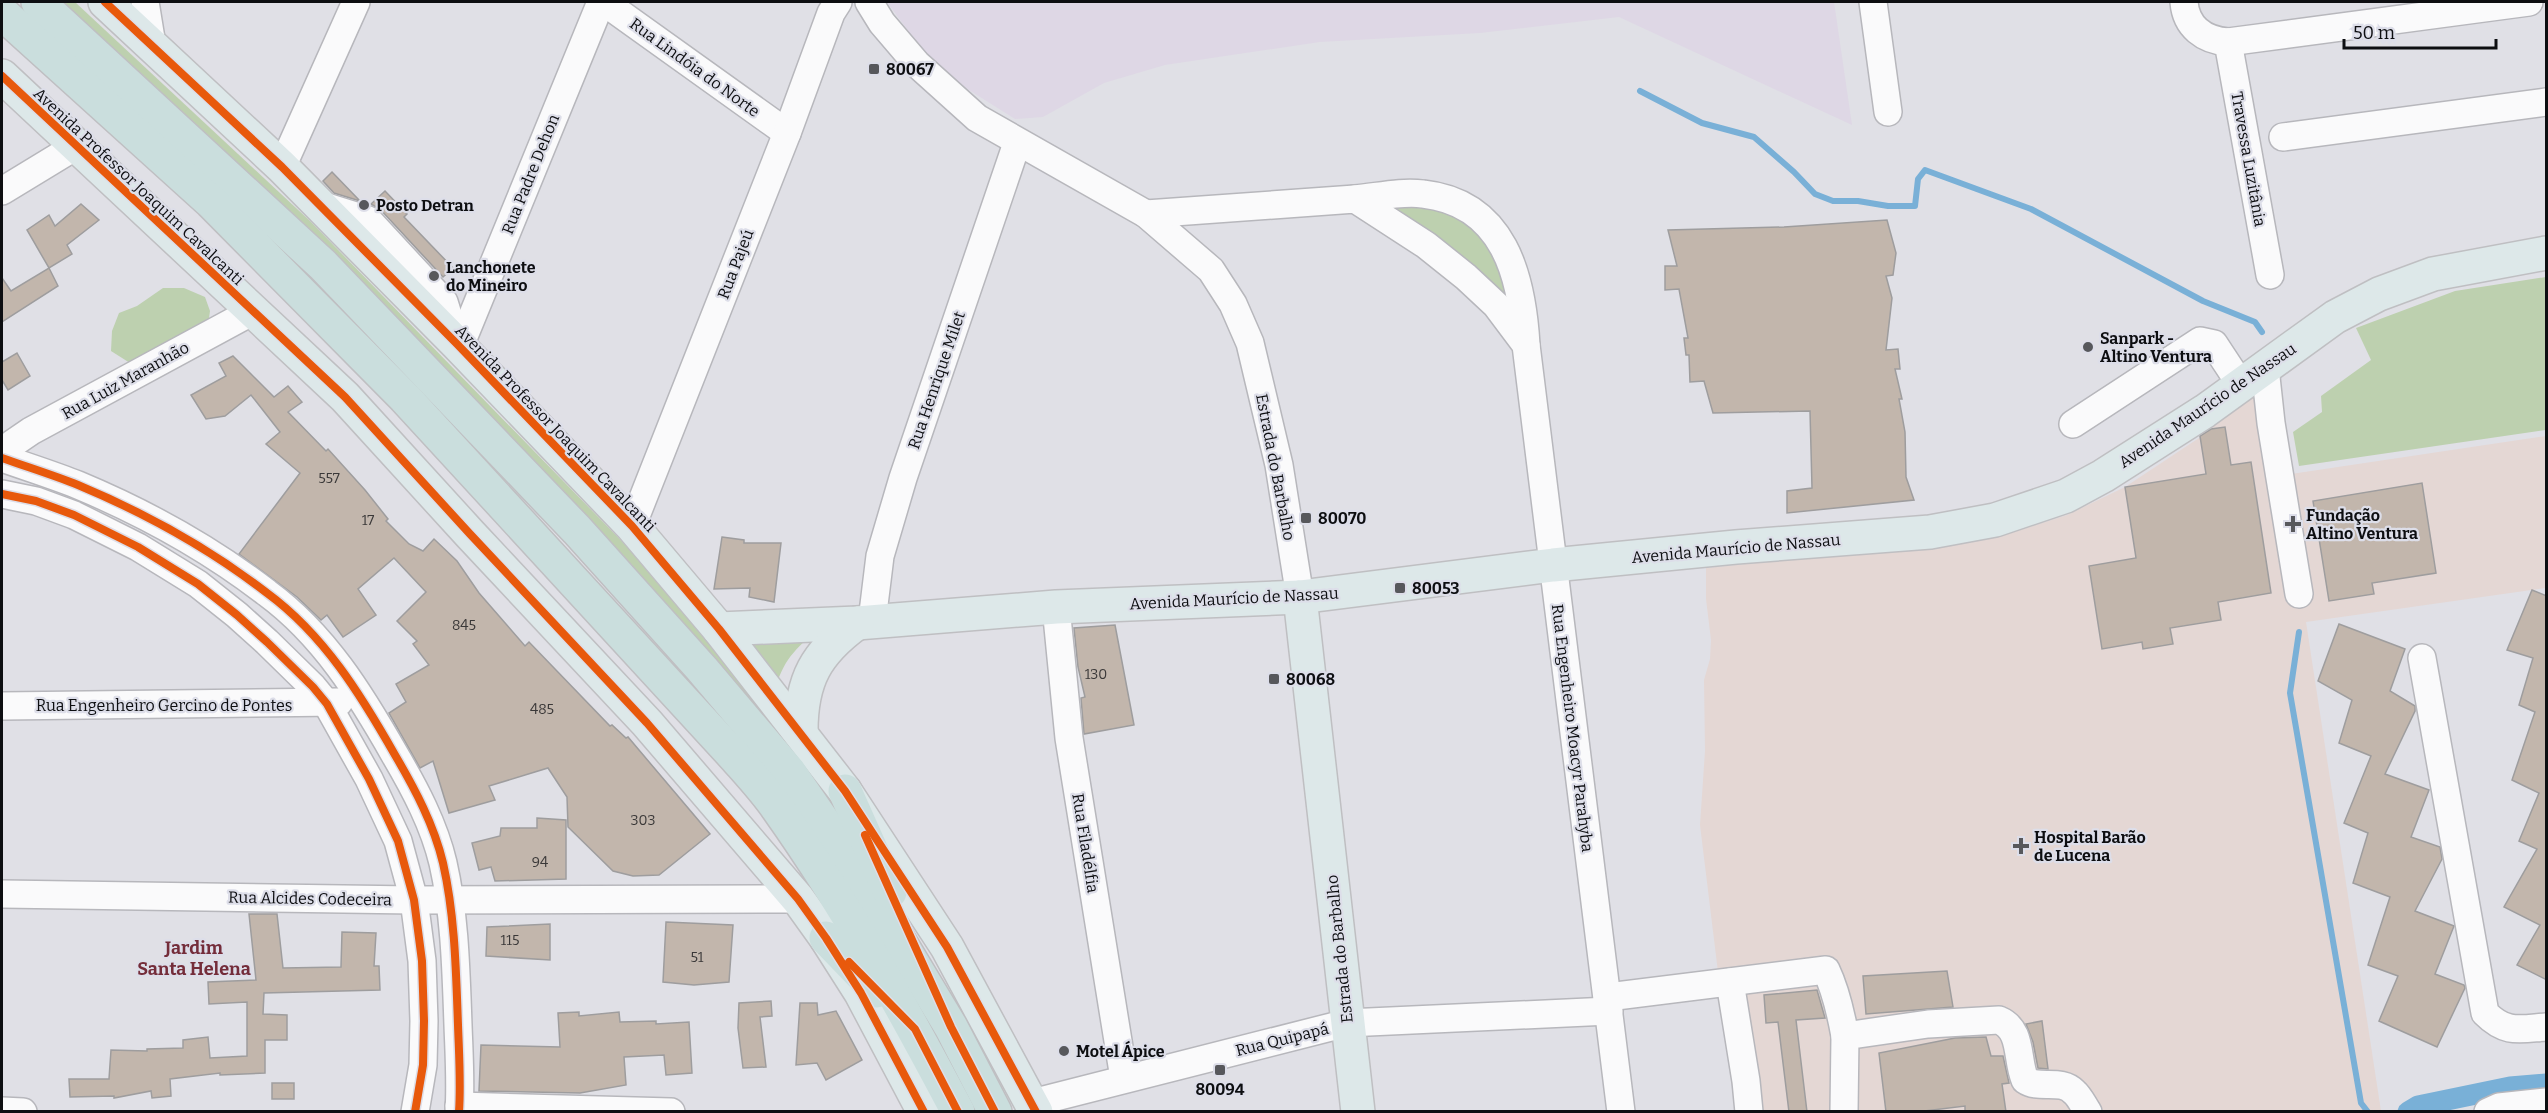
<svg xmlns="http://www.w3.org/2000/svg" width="2548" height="1113" viewBox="0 0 2548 1113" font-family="Bitter,serif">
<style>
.commercial{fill:#ded7e5}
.medical{fill:#e4d7d4}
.green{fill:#bdd0af}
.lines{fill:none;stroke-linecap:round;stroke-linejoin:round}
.stream{stroke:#79b0d7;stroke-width:6}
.canal{stroke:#79b0d7;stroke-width:21}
.building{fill:#c2b6ac;stroke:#9e9d9e;stroke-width:1.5}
.minor-casing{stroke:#b7b7bc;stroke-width:30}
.major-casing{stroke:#bfbfc2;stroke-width:36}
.highway-casing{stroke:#bfbfc2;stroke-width:36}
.minor{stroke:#fafafb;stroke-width:27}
.major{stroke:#dde8e9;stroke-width:33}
.highway{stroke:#cadedd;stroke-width:33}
.cycleway-casing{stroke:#dddee9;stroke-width:11}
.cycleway{stroke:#e8590c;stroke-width:8}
.poi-dot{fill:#57585c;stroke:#dddee9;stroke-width:2}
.labels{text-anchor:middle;stroke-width:4.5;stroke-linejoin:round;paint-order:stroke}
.number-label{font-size:14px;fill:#3a3838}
.street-label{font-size:16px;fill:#0d0e11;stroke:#dddee9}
.poi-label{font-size:16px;font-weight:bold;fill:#0d0e11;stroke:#dddee9;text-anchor:start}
.neighbourhood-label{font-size:18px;font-weight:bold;fill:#742d3a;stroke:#dddee9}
</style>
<rect width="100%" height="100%" fill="#e0e0e6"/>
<!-- commercial -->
<path class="commercial" d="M887 2H1834L1852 125 1619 17 1480 33 1320 42 1165 65 1104 83 1043 117 1015 119 969 90 928 58Z"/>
<!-- medical -->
<path class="medical" d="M2277 377 2291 474 2546 436V588L2306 622 2381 1111H1735L1700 825 1705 751 1704 680 1710 659 1711 640 1706 599V568L1920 546 2011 533 2067 515 2125 487 2199 438Z"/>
<!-- green -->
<g class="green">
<path d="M54 2H75L310 221 681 602 804 770Z"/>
<path d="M1401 193 1475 220 1509 286 1512 317 1390 213Z"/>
<path d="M2546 277V430L2299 466 2293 432 2322 412 2321 396 2371 360 2356 328 2455 291Z"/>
<path d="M163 288H184L205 297 210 311 207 332 130 363 111 351 112 331 119 313 137 306Z"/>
<path d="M822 627C799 645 784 658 776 687L743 637Z"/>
</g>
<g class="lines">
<!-- stream -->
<g class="stream">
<path d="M1640 91 1702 123 1754 137 1794 172 1815 194 1833 201H1858L1888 206H1915L1918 179 1925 170 2031 209 2203 301 2255 322 2262 332"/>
<path d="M2299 632 2290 693 2361 1103 2368 1112"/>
</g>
<!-- canal -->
<path class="canal" d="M2408 1112 2418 1106 2510 1087 2546 1084"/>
</g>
<!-- building -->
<g class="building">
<path d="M332 172 360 201 334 193 323 181Z"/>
<path d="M385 191 407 214 404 217 453 268 443 277 380 209 371 204Z"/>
<path d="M81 204 99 220 67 245 72 254 49 268 27 230 49 215 55 226Z"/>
<path d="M1887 220 1896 253 1893 275 1886 276 1892 298 1886 350 1898 349 1900 369H1895L1902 399H1899L1905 432 1906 477 1914 500 1787 513V491L1812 488 1810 411 1713 413 1704 381 1690 382 1689 355H1686L1684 338H1688L1679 289 1665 290V266H1677L1668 230 1784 227Z"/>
<path d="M49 268 58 286 2 322V278L11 291Z"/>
<path d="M17 353 30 376 8 390 2 380V362Z"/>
<path d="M233 356 274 397 288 386 302 402 288 412 326 451 328 449 365 490 388 519 386 521 409 544 423 551 434 539 457 561 479 593 525 646 529 642 610 726 612 725 626 738 628 737 710 834 659 875 633 876 613 871 568 827 567 797 548 768 489 786 495 800 449 813 433 761 420 768 389 713 406 702 396 684 429 665 413 644 417 641 397 621 426 592 394 558 358 589 376 615 343 637 327 615 321 620 297 597 239 554 300 473 266 444 280 432 251 395 225 416 206 419 191 395 226 376 219 363Z"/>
<path d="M2225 427 2231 465 2251 462 2271 593 2218 602 2221 620 2170 628 2173 644 2143 649 2142 642 2102 649 2089 566 2136 558 2125 487 2206 474 2200 436 2211 429Z"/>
<path d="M2422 483 2436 573 2372 583 2374 594 2329 601 2313 501Z"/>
<path d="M722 537 744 540V543H781L774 602 749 597 750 588 714 589Z"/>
<path d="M2532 590 2547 596V980L2517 965 2540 925 2504 907 2537 849 2519 841 2539 793 2512 780 2535 712 2519 705 2533 658 2507 650Z"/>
<path d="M2339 624 2405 649 2390 691 2415 706V711L2385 774 2429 790 2411 837 2440 847 2442 859 2415 911 2454 926 2435 974 2464 985 2465 988 2437 1047 2379 1021 2398 976 2368 965 2390 897 2353 883 2368 833 2344 823 2371 756 2339 743 2352 700 2318 681Z"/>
<path d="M1115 625 1134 725 1084 734 1081 698 1085 697 1078 667 1074 628Z"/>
<path d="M537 818 566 820V879L495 881 491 867 479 870 472 843 500 836 501 828H537Z"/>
<path d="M249 914H277L283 968 341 967 342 932 376 933 374 966H379L380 990 264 993 263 1014 287 1015V1040H265V1073L220 1075V1073L170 1079 171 1096 152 1098 151 1091 114 1098V1096L70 1097 69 1079H109L111 1050 147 1051V1049L183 1048V1040L208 1037 210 1058 247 1056V1002L209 1004 208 982 256 980Z"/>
<path d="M666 922 733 925 729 982 694 985 663 982Z"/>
<path d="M550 924V960L486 956 487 927Z"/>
<path d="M1947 971 1953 1007 1866 1014 1863 976Z"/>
<path d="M1817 990 1825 1018 1796 1020 1807 1112H1789L1778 1022 1766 1023 1764 995Z"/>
<path d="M771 1001 772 1016 760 1017 766 1067 743 1068 738 1028 739 1003Z"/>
<path d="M800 1003H817L818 1015 836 1011 862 1060 826 1080 817 1063 796 1065Z"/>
<path d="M579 1012V1016L619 1012 620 1022 656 1021V1024L689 1022 692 1073 666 1075 664 1055 624 1057 626 1085 580 1093 479 1091 481 1045 560 1047 558 1013Z"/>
<path d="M2042 1021 2048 1069 2038 1068 2033 1042 2026 1024Z"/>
<path d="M1986 1037 1991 1056H2003L2009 1083 2002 1084 2006 1112H1965V1106L1916 1112H1886L1879 1053 1955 1038Z"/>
<rect x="272" y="1083" width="22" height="16"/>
</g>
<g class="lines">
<!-- minor casing -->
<g class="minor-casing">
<g id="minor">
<path d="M145 2 152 45"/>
<path d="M604 2 787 133"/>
<path d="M869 2 882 23 917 64 977 118 1146 214 1211 270 1233 304 1250 343 1279 465 1300 597"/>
<path d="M1873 2 1888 112"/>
<path d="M2184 2C2186 27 2204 40 2228 42L2529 2"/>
<path d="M2228 42 2270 275"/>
<path d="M2283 137 2546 102"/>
<path d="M282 167 356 2"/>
<path d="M2 191 76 146"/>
<path d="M1355 199C1377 197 1401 191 1423 194 1504 203 1522 276 1526 345"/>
<path d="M320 205 368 220 444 302 457 344"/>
<path d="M1146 214 1355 199 1426 245 1466 277 1496 305 1526 345 1621 1112"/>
<path d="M460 346 601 2"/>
<path d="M2265 368 2271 423 2299 594"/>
<path d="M2073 424 2200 341 2214 344 2241 385"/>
<path d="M2 455 12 444 31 431 253 311"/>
<path d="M2 458C27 467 53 475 78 485 145 513 210 549 267 593 324 635 361 695 395 755 415 789 434 825 443 863 455 916 456 971 458 1025 459 1054 461 1083 459 1112"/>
<path d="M2 494 36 501 74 515 138 547 198 584 237 615 267 642 313 687 327 704 369 779 398 841 414 900 422 961 424 1021 423 1065 415 1112"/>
<path d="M632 526 787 133 831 13 838 2"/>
<path d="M1056 607 1069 738 1124 1078"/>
<path d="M872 621 880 556 903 478 1017 143"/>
<path d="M2422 658 2485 1013C2506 1034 2519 1029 2546 1027"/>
<path d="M2 706 339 702"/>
<path d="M2 894 414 900 798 899"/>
<path d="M1730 982 1746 1081 1749 1112"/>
<path d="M1608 997 1826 970C1836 991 1841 1014 1845 1036"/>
<path d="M1032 1103 1347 1023 1609 1011"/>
<path d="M459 1106 671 1112"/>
<path d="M2 1111 23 1112"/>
<path d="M1844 1112 1845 1036 1928 1024 1999 1020C2023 1030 2016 1059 2025 1080 2039 1090 2061 1078 2074 1092 2080 1097 2083 1105 2088 1112"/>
<path d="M2488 1112 2499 1107 2546 1102"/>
</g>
</g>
<!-- major casing -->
<g class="major-casing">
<g id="major">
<path d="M105 2 282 167 457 344 632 526 719 629 845 791 947 947 1036 1112"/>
<path d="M2 76 345 397 470 534 647 723 798 899 826 938 861 993 924 1112"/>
<path d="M1300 597 1358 1112"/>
<path d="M719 629 857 623 1056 607 1300 597 1553 565 1736 547 1930 532 1995 520 2066 496 2103 476 2205 411 2335 317 2379 294 2433 274 2546 253"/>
<path d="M801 731C801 680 816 653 857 623"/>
</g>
</g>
<!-- highway casing -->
<g class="highway-casing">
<g id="highway">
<path d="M38 2 323 265 577 530 702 669 790 773 856 869 951 1027 995 1112"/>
<path d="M2 13 211 202 405 398 734 756C749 773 765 790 778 809 846 905 903 1008 958 1112"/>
<path d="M845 791 890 892"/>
<path d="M826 938 877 991"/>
</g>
</g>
<!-- minor -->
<use href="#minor" class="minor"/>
<!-- major -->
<use href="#major" class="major"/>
<!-- highway -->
<use href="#highway" class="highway"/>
<!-- cycleway casing -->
<g class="cycleway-casing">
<g id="cycleway">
<path d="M105 2 282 167 457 344 632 526 719 629 845 791 947 947 1036 1112"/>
<path d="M2 76 345 397 470 534 647 723 798 899 826 938 861 993 924 1112"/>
<path d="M2 458C27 467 53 475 78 485 145 513 210 549 267 593 324 635 361 695 395 755 415 789 434 825 443 863 455 916 456 971 458 1025 459 1054 461 1083 459 1112"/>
<path d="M2 494 36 501 74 515 138 547 198 584 237 615 267 642 313 687 327 704 369 779 398 841 414 900 422 961 424 1021 423 1065 415 1112"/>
<path d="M865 835 951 1027 995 1112"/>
<path d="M849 962 915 1029 958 1112"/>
</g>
</g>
<!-- cycleway -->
<use href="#cycleway" class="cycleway"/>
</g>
<!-- markers -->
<g class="poi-dot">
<rect x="868" y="63" width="12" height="12" rx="3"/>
<circle cx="364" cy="205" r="6"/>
<circle cx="434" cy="276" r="6"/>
<circle cx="2088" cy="347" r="6"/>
<rect x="1300" y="512" width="12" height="12" rx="3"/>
<path d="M2290 515h6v6h6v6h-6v6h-6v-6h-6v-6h6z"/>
<rect x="1394" y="582" width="12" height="12" rx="3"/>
<rect x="1268" y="673" width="12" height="12" rx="3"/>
<path d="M2018 837h6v6h6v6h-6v6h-6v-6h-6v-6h6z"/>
<circle cx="1064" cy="1051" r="6"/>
<rect x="1214" y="1064" width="12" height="12" rx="3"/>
</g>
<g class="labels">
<!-- number labels -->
<g class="number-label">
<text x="329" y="483">557</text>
<text x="368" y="525">17</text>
<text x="464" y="630">845</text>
<text x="1096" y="679">130</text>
<text x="542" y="714">485</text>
<text x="643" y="825">303</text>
<text x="540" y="867">94</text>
<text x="510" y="945">115</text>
<text x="697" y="962">51</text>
</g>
<!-- street labels -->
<g class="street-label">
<text transform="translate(695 67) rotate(36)" y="6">Rua Lindóia do Norte</text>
<text transform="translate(2249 159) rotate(80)" y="6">Travessa Luzitânia</text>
<text transform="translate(530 174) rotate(-68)" y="6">Rua Padre Dehon</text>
<text transform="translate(139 186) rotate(43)" y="6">Avenida Professor Joaquim Cavalcanti</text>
<text transform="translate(735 264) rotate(-69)" y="6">Rua Pajeú</text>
<text transform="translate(125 380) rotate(-29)" y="6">Rua Luiz Maranhão</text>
<text transform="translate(936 380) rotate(-71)" y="6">Rua Henrique Milet</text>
<text transform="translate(2207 405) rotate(-34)" y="6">Avenida Maurício de Nassau</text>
<text transform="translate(556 428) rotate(46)" y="6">Avenida Professor Joaquim Cavalcanti</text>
<text transform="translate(1276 467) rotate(79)" y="6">Estrada do Barbalho</text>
<text transform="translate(1736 548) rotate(-5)" y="6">Avenida Maurício de Nassau</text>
<text transform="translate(1234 598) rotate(-3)" y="6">Avenida Maurício de Nassau</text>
<text x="164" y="711">Rua Engenheiro Gercino de Pontes</text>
<text transform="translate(1573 728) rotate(83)" y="6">Rua Engenheiro Moacyr Parahyba</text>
<text transform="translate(1086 843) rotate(81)" y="6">Rua Filadélfia</text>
<text transform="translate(310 898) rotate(1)" y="6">Rua Alcides Codeceira</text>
<text transform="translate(1339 949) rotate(-96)" y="6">Estrada do Barbalho</text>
<text transform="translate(1282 1039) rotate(-14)" y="6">Rua Quipapá</text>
</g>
<!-- poi labels -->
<g class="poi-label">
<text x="886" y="75">80067</text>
<text x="376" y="211">Posto Detran</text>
<text x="446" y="273">Lanchonete<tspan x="446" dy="18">do Mineiro</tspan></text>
<text x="2100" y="344">Sanpark -<tspan x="2100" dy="18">Altino Ventura</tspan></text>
<text x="2306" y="521">Fundação<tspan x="2306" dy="18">Altino Ventura</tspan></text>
<text x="1318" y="524">80070</text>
<text x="1412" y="594">80053</text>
<text x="1286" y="685">80068</text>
<text x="2034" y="843">Hospital Barão<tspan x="2034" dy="18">de Lucena</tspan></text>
<text x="1076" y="1057">Motel Ápice</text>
<text x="1220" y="1095" text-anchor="middle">80094</text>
</g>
<!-- neighbourhood labels -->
<g class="neighbourhood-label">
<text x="194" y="954">Jardim<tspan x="194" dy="21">Santa Helena</tspan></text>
</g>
</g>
<!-- border -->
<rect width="2548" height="1113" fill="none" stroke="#0d0e11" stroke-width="6"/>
<!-- scale -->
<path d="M2344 39v9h152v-9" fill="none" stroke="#0d0e11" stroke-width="3"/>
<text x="2353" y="39" font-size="18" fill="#0d0e11" stroke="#dddee9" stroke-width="4.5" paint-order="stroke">50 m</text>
</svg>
